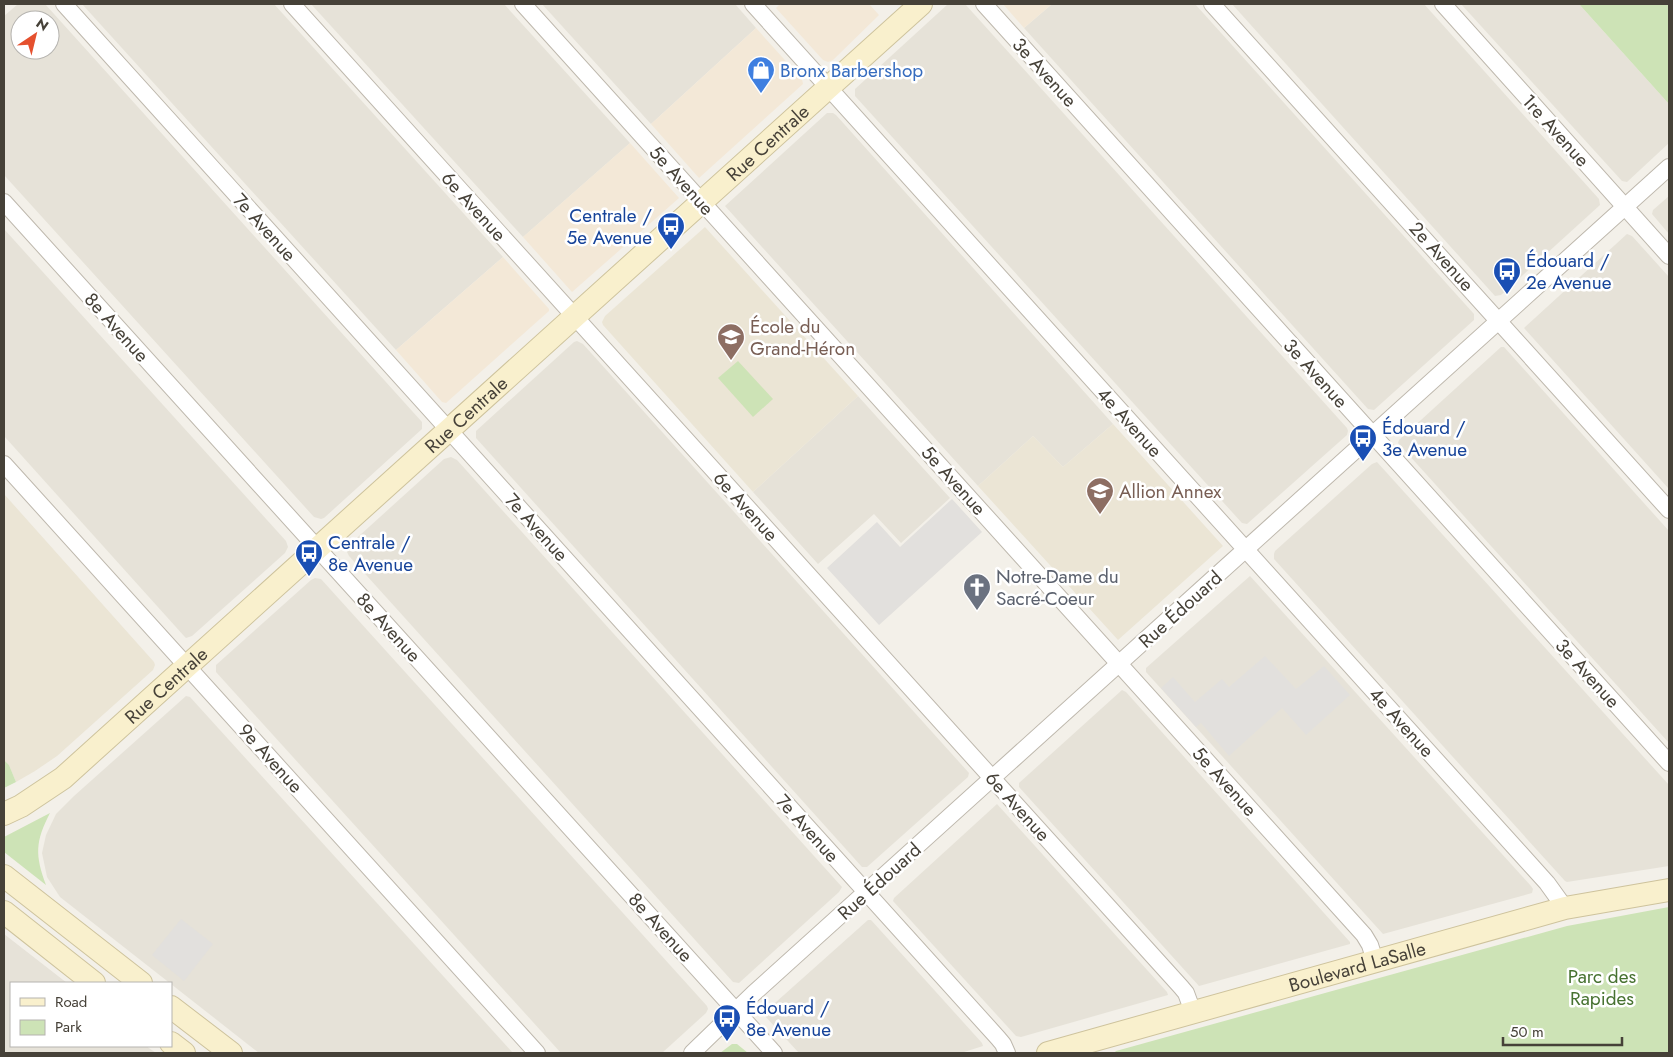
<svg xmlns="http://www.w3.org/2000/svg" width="1673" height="1057" viewBox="0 0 1673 1057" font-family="Jost,sans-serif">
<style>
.residential{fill:#e6e2d8;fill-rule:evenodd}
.commercial{fill:#f3e8d7}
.education{fill:#ebe5d5}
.green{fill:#cde3b6}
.parking{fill:#e2e0dd}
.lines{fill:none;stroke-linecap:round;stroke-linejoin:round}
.street-casing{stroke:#beb8ad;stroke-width:18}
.secondary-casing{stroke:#cec39d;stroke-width:24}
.street{stroke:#fff;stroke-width:16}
.secondary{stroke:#f9f0cd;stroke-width:22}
.labels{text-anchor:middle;stroke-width:5;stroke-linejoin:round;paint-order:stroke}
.shop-label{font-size:19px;fill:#366cbe;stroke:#fff;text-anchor:start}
.street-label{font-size:19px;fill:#464138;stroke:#fff}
.transit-label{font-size:19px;fill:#164399;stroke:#fff;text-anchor:start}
.education-label{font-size:19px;fill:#785e54;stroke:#fff;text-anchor:start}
.worship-label{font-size:19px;fill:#5b616d;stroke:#fff;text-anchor:start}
.park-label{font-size:19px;fill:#477231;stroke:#fff}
</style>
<rect width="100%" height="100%" fill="#f3f0e9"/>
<!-- residential -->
<g class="residential">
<path d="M18 4H45L422 422V429L324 518 321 519 314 517 4 175V16ZM20 20H50V50H20Z"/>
<path d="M82 4H274L503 257 396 350Z"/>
<path d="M311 4H504L630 143 523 237Z"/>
<path d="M542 4H735L756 28 651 124Z"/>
<path d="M948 4H965L1347 428 1348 431 1347 435 1247 524 1242 523 855 96V89Z"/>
<path d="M1052 4H1195L1474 314V320L1374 410 1368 409 1024 28Z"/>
<path d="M1232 4H1424L1599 199 1600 205 1501 295 1495 296Z"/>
<path d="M1461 4H1579L1669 104V143L1627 182 1622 181Z"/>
<path d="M827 113H833L836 115 1113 424 1063 467 1033 436 978 486 725 206Z"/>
<path d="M1669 196V234L1652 214 1653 210Z"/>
<path d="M4 229 286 541 288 547 285 553 192 636 186 638 184 636 4 436Z"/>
<path d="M1627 234 1632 236 1669 277V489L1524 328Z"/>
<path d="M577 341 583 344 969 773 968 777 867 867H862L476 438V431L574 342Z"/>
<path d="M1501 347H1504L1669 531V743L1398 443 1399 440Z"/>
<path d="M858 396 950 498 901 543 874 514 818 564 753 492Z"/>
<path d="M451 457 457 460 842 887 839 892 739 983 733 982 349 556 347 552 348 546 444 459Z"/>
<path d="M1377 462 1669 785V866L1567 882 1565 881 1274 559V554L1275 551 1372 464Z"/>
<path d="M1250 576 1531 886 1533 889 1532 893 1383 934 1146 672V668Z"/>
<path d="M315 578 321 579 707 1006 708 1009 706 1013 662 1053H561L216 672V665L311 580Z"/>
<path d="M1122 690 1126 692 1350 942V944L1199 986 1019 787V783Z"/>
<path d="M186 696 190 697 513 1053H259L60 897 47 877 42 853 46 835 56 814 74 796Z"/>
<path d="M997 804 1167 992 1168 995 1021 1037 1016 1036 893 901 894 898Z"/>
<path d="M868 920H871L982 1043 983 1046 961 1053H799L765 1016 766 1011Z"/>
<path d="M4 934 67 983H11V1046H146L156 1053H4Z"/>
</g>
<!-- commercial -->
<g class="commercial">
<path d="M780 4H869L879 15 833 60 828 62 823 60 776 8Z"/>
<path d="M1003 4H1052L1024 28Z"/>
<path d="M756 28 802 79 803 84 699 178 651 124Z"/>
<path d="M630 143 679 198 572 292 523 237Z"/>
<path d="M503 257 549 309V311L446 403 442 402 396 350Z"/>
</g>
<!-- education -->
<g class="education">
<path d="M705 227 858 396 753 492 603 325 602 322 605 316Z"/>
<path d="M1113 424 1223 546 1118 640 978 486 1033 436 1063 467Z"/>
<path d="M4 494 154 662 155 665 153 670 57 756 35 771 16 782 9 765 4 760Z"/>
</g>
<!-- green -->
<g class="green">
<path d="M1579 4H1669V104Z"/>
<path d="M738 361 773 399 753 417 718 378Z"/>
<path d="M4 760 9 765 16 782 4 788Z"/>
<path d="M50 813C35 842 35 855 46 885L4 852V837Z"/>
<path d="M1669 907V1053H1114L1116 1051 1567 926Z"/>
<path d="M732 1044H737L748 1053H720Z"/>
</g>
<!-- parking -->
<g class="parking">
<path d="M952 499 982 532 879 625 827 568 877 522 900 547Z"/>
<path d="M1265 656 1296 689 1324 666 1350 695 1306 735 1282 708 1229 756 1201 723 1196 727 1161 688 1173 677 1195 702 1222 679 1229 687Z"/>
<path d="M181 919 213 944 184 981 152 955Z"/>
</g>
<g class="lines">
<!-- street casing -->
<g class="street-casing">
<g id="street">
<path d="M64 4 998 1038 1003 1044 1007 1053"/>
<path d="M292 4 1181 987 1186 993 1193 1012"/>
<path d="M523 4 1364 935 1370 945 1375 961"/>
<path d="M753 4 1547 883 1565 908"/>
<path d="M984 4 1669 763"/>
<path d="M1212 4 1669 510"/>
<path d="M1443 4 1669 256"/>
<path d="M4 202 774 1053"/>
<path d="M4 464 537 1053"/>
<path d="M692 1053 753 994 1669 167"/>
</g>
</g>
<!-- secondary casing -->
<g class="secondary-casing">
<g id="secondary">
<path id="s1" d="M4 814 21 806 63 778 921 4"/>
<path d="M4 876 141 983"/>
<path d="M4 912 94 983"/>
<path d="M171 1007 231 1053"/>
<path d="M171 1043 184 1053"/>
<path id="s2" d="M1048 1053 1565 908 1669 890"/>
</g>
</g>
<!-- street -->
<use href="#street" class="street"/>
<!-- secondary -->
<use href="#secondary" class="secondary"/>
</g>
<!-- icons -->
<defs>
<g id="shop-pin" transform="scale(1.4375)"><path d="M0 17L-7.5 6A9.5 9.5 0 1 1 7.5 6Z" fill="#3f7fe0" stroke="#fff"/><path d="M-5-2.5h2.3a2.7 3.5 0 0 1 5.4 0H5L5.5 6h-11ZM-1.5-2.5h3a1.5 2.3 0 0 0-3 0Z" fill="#fff"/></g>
<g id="bus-pin" transform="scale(1.4375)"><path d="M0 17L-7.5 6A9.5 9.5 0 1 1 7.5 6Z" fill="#1a4fb4" stroke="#fff"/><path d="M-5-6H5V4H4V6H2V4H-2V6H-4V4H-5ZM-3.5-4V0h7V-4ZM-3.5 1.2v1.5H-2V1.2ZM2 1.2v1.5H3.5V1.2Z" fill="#fff"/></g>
<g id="school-pin" transform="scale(1.4375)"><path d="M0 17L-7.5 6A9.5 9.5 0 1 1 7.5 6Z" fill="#8d6e63" stroke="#fff"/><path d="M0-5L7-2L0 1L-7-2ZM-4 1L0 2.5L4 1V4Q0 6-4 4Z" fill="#fff"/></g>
<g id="church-pin" transform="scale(1.4375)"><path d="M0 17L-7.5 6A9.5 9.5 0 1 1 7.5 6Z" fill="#6b7280" stroke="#fff"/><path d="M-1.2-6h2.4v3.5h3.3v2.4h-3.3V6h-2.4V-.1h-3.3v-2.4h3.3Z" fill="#fff"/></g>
</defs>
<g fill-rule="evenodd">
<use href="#shop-pin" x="761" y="70"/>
<use href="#bus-pin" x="671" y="226"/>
<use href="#bus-pin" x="1507" y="271"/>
<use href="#school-pin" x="731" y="337"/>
<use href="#bus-pin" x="1363" y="438"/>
<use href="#school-pin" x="1100" y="491"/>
<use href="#bus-pin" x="309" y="553"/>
<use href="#church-pin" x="977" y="587"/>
<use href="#bus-pin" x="727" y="1018"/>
</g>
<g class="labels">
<!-- shop labels -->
<g class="shop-label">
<text x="780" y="77">Bronx Barbershop</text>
</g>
<!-- street labels -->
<g class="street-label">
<text transform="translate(1045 72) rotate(48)" y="7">3e Avenue</text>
<text transform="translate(1556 130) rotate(48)" y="7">1re Avenue</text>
<text dy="7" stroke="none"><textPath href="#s1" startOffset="1018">Rue Centrale</textPath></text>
<text transform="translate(682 180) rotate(48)" y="7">5e Avenue</text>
<text transform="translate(474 206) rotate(48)" y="7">6e Avenue</text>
<text transform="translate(265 227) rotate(48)" y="7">7e Avenue</text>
<text transform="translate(1442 256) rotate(48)" y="7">2e Avenue</text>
<text transform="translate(117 327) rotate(48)" y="7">8e Avenue</text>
<text transform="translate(1316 373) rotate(48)" y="7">3e Avenue</text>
<text dy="7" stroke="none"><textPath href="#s1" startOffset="612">Rue Centrale</textPath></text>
<text transform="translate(1130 422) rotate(48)" y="7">4e Avenue</text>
<text transform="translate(954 480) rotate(48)" y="7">5e Avenue</text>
<text transform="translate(746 506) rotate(48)" y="7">6e Avenue</text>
<text transform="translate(537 527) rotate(48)" y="7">7e Avenue</text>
<text transform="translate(1180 609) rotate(-42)" y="7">Rue Édouard</text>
<text transform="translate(389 627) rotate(48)" y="7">8e Avenue</text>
<text transform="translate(1588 673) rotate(48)" y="7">3e Avenue</text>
<text dy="7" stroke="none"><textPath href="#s1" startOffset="208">Rue Centrale</textPath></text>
<text transform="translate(1402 722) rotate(48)" y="7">4e Avenue</text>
<text transform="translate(271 758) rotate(48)" y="7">9e Avenue</text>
<text transform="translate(1225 781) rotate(48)" y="7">5e Avenue</text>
<text transform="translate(1018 806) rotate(48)" y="7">6e Avenue</text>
<text transform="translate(808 828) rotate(48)" y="7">7e Avenue</text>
<text transform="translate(879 881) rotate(-42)" y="7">Rue Édouard</text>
<text transform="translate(661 927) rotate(48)" y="7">8e Avenue</text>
<text dy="7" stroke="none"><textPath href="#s2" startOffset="321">Boulevard LaSalle</textPath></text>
</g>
<!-- transit labels -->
<g class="transit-label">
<text x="652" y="222" text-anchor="end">Centrale /<tspan x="652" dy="22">5e Avenue</tspan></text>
<text x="1526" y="267">Édouard /<tspan x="1526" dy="22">2e Avenue</tspan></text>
<text x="1382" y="434">Édouard /<tspan x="1382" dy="22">3e Avenue</tspan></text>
<text x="328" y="549">Centrale /<tspan x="328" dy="22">8e Avenue</tspan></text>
<text x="746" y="1014">Édouard /<tspan x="746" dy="22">8e Avenue</tspan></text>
</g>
<!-- education labels -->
<g class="education-label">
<text x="750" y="333">École du<tspan x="750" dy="22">Grand-Héron</tspan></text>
<text x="1119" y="498">Allion Annex</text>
</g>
<!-- worship labels -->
<g class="worship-label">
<text x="996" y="583">Notre-Dame du<tspan x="996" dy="22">Sacré-Coeur</tspan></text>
</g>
<!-- park labels -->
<g class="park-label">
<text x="1602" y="983">Parc des<tspan x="1602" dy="22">Rapides</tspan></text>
</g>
</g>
<!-- border -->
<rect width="1673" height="1057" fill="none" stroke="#464138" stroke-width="10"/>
<!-- legend -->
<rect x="10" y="982" width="162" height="65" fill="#ffffff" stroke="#b5b3af"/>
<rect x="20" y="998" width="25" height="8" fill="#f9f0cd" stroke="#b5b3af"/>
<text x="55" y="1007" font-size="15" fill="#464138">Road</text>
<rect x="20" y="1020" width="25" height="15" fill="#cde3b6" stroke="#b5b3af"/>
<text x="55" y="1032" font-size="15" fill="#464138">Park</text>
<!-- north arrow -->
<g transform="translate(35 35) rotate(35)"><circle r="24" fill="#ffffff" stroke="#b5b3af"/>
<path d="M0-4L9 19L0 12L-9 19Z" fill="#e5502e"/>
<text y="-8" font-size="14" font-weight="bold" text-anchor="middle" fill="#464138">N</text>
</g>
<!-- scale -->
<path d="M1503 1037v8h119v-8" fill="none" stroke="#464138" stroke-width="2.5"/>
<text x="1510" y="1037" font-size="15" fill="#464138" stroke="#ffffff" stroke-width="4" paint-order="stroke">50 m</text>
</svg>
